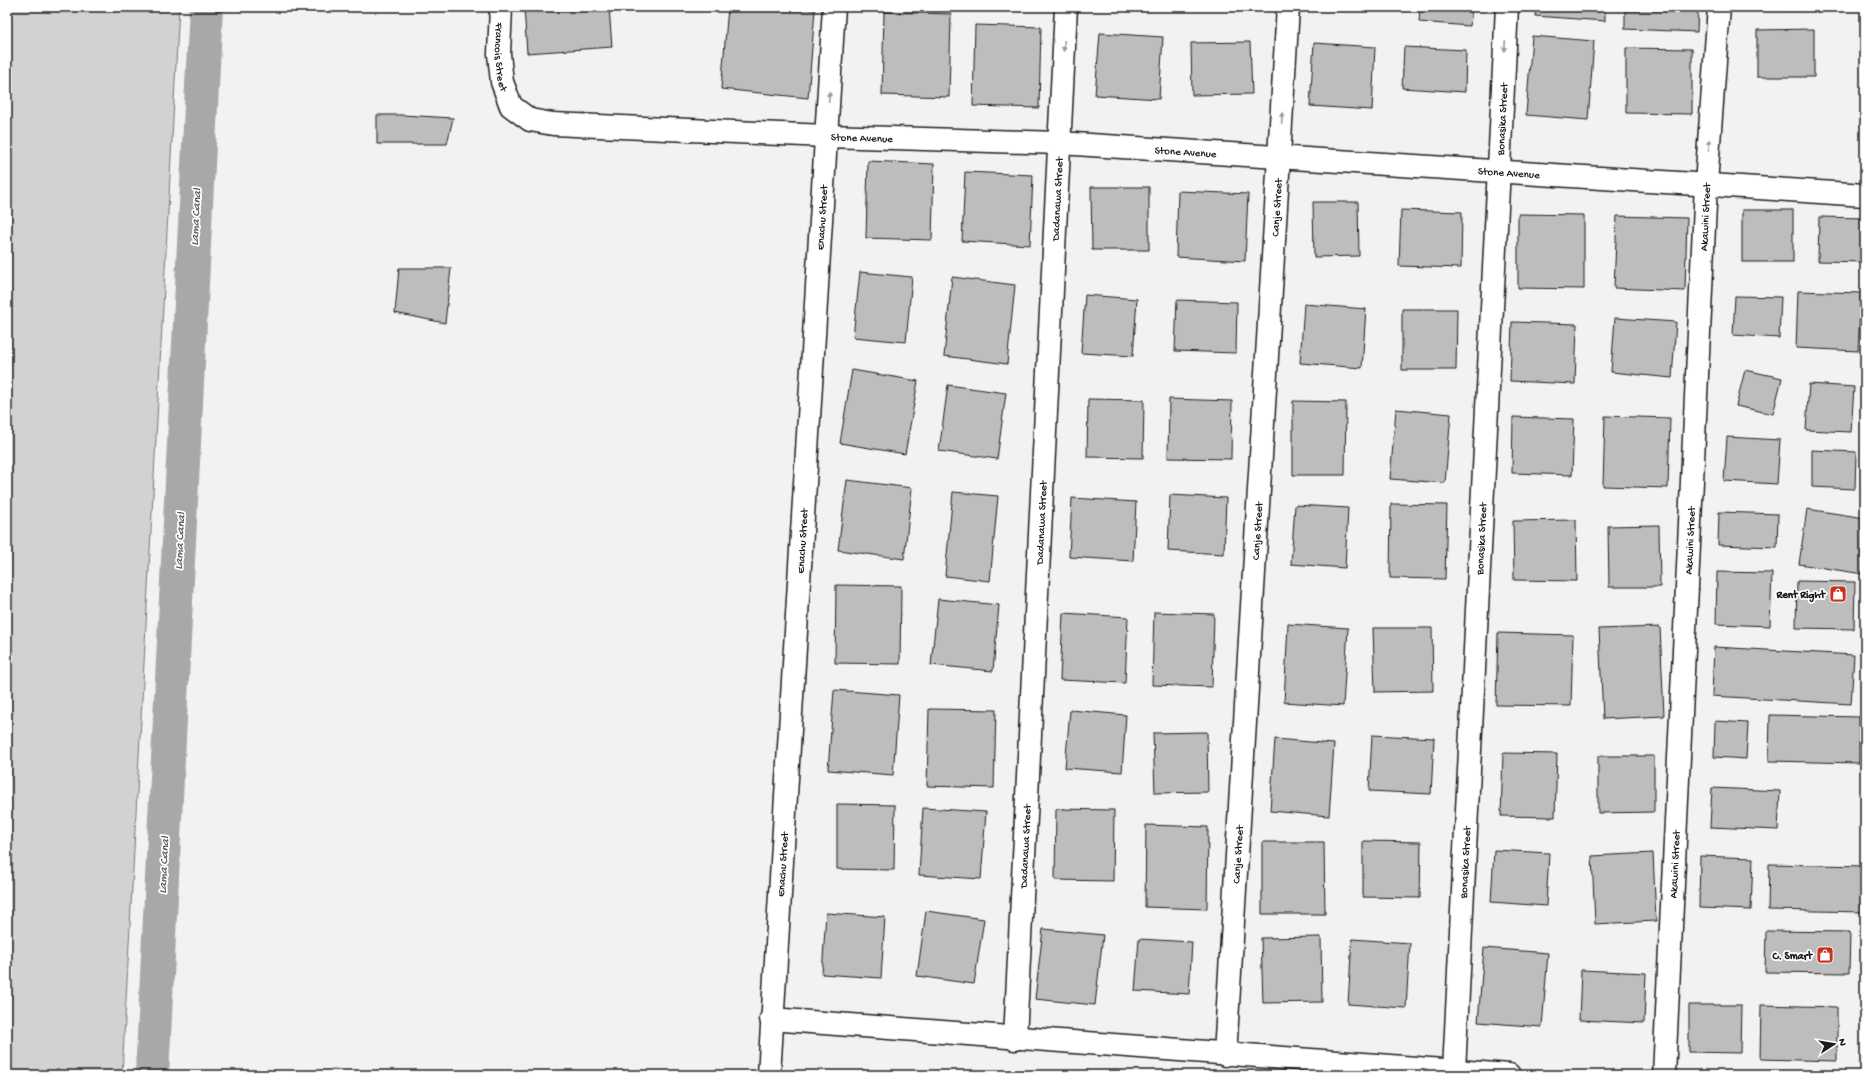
<svg xmlns="http://www.w3.org/2000/svg" width="1872" height="1082" viewBox="0 0 1872 1082" font-family="'Gochi Hand',sans-serif">
<style>
.green{fill:#d2d2d2;stroke:#777}
.lines{fill:none;stroke-linecap:round;stroke-linejoin:round}
.canal{stroke:#a8a8a8;stroke-width:34}
.building{fill:#bdbdbd;stroke:#1c1c1c}
.street-casing{stroke:#1c1c1c;stroke-width:25}
.street{stroke:#fff;stroke-width:22}
.oneway{fill:#999}
.labels{text-anchor:middle;stroke-width:3.5;stroke-linejoin:round;paint-order:stroke}
.street-label{font-size:11px;fill:#1c1c1c;stroke:#fff}
.poi-label{font-size:11px;font-weight:bold;fill:#1c1c1c;stroke:#fff;text-anchor:end}
.water-label{font-size:12px;font-style:italic;fill:#5b5b5b;stroke:#fff}
</style>
<rect width="100%" height="100%" fill="#f2f2f2"/>
<filter id="ink" filterUnits="userSpaceOnUse"><feTurbulence type="fractalNoise" baseFrequency=".025" numOctaves="2"/><feDisplacementMap in="SourceGraphic" scale="8" xChannelSelector="R" yChannelSelector="G"/><feConvolveMatrix kernelMatrix="1 2 1 2 8 2 1 2 1" color-interpolation-filters="sRGB"/></filter>
<g filter="url(#ink)">
<!-- green -->
<path class="green" d="M7 7H179L122 1075H7Z"/>
<g class="lines">
<!-- canal -->
<path class="canal" d="M152 1075 206 7"/>
</g>
<!-- building -->
<g class="building">
<path d="M524 7H609L612 47 527 53Z"/>
<path d="M728 7H784L815 10 808 98 721 89Z"/>
<path d="M1327 7H1371V10Z"/>
<path d="M1420 7H1472L1470 26 1419 22Z"/>
<path d="M1536 7H1605V21L1535 16Z"/>
<path d="M1625 7H1698L1697 32 1625 29Z"/>
<path d="M1751 7H1798V11L1751 10Z"/>
<path d="M884 12 951 14 949 97 882 95Z"/>
<path d="M975 25 1041 27 1039 108 973 106Z"/>
<path d="M1814 29V77H1757V30Z"/>
<path d="M1100 33 1163 37 1159 99 1095 95Z"/>
<path d="M1532 36 1594 41 1588 120 1526 115Z"/>
<path d="M1250 42 1252 94 1192 95 1191 43Z"/>
<path d="M1314 43 1375 47 1372 110 1310 106Z"/>
<path d="M1404 47 1466 50 1465 92 1402 88Z"/>
<path d="M1626 48 1692 49V114L1626 113Z"/>
<path d="M377 115H402L453 118 447 144H377Z"/>
<path d="M868 161 934 164 932 240 866 238Z"/>
<path d="M965 172 1033 175 1030 245 962 241Z"/>
<path d="M1091 187H1149V250H1092Z"/>
<path d="M1178 191 1248 194 1245 261 1176 257Z"/>
<path d="M1313 202H1358L1359 256 1314 257Z"/>
<path d="M1401 210 1462 212 1461 268 1399 266Z"/>
<rect x="1742" y="210" width="51" height="52"/>
<path d="M1518 214 1584 215V289L1518 288Z"/>
<path d="M1617 216 1687 218 1685 291 1614 288Z"/>
<path d="M1819 217 1865 218V262L1818 261Z"/>
<path d="M399 268H451L445 323 395 313Z"/>
<path d="M860 272 912 277 906 342 853 337Z"/>
<path d="M952 277 1015 285 1007 364 944 356Z"/>
<path d="M1798 291 1861 293 1858 351 1796 348Z"/>
<path d="M1085 295 1137 299 1133 356 1081 353Z"/>
<path d="M1735 296 1781 297 1779 338 1733 335Z"/>
<path d="M1177 300 1237 302 1236 353 1175 351Z"/>
<path d="M1304 304 1366 309 1362 368 1300 363Z"/>
<path d="M1402 309H1457L1456 370H1402Z"/>
<path d="M1615 318 1676 322 1672 378 1611 372Z"/>
<path d="M1512 322 1577 324 1575 384 1510 381Z"/>
<path d="M852 370 918 381 905 454 840 443Z"/>
<path d="M1745 370 1782 378 1773 414 1736 406Z"/>
<path d="M1809 384 1854 387 1851 432 1806 430Z"/>
<path d="M948 385 1006 393 997 459 939 451Z"/>
<path d="M1088 399 1144 400 1143 458 1087 457Z"/>
<path d="M1169 399 1232 401 1231 459 1168 458Z"/>
<path d="M1293 401 1346 402 1345 475H1293Z"/>
<path d="M1396 409 1451 414 1445 483 1390 479Z"/>
<path d="M1605 416 1670 418 1668 488 1603 486Z"/>
<path d="M1513 417 1574 419 1572 475 1512 473Z"/>
<path d="M1727 437 1780 440 1777 484 1724 481Z"/>
<path d="M1812 450 1856 452 1855 489 1812 487Z"/>
<path d="M847 480 912 488 904 559 838 550Z"/>
<path d="M953 492 998 496 990 581 945 576Z"/>
<path d="M1170 495 1226 498 1224 554 1168 551Z"/>
<path d="M1072 498 1136 502 1133 561 1069 557Z"/>
<path d="M1391 504 1447 505 1445 579 1390 578Z"/>
<path d="M1295 505 1348 508 1345 568 1291 564Z"/>
<path d="M1807 509 1865 518V563L1863 574 1799 564Z"/>
<path d="M1719 512 1778 514 1777 547 1718 545Z"/>
<path d="M1576 520 1577 581 1514 580 1513 521Z"/>
<path d="M1659 525 1660 587H1609L1608 526Z"/>
<path d="M1717 572 1772 573 1770 626 1716 624Z"/>
<path d="M1797 581 1855 582 1854 629 1796 628Z"/>
<path d="M836 585 901 586 900 664 835 663Z"/>
<path d="M938 599 999 605 993 671 931 665Z"/>
<path d="M1154 612 1214 614 1212 687 1152 685Z"/>
<path d="M1063 613 1128 617 1125 683 1060 680Z"/>
<path d="M1288 624 1348 628 1343 706 1284 702Z"/>
<path d="M1660 627 1664 716 1603 719 1599 629Z"/>
<path d="M1373 628H1432L1433 691 1375 692Z"/>
<path d="M1498 633 1573 635 1571 706 1496 705Z"/>
<path d="M1714 647 1854 655 1851 704 1712 696Z"/>
<path d="M834 690 899 695 893 775 828 770Z"/>
<path d="M929 709 996 710 994 788 927 786Z"/>
<path d="M1070 710 1126 715 1122 772 1065 768Z"/>
<path d="M1770 715 1859 717V763L1769 761Z"/>
<path d="M1715 721 1748 723 1746 759 1714 757Z"/>
<path d="M1207 732 1208 792 1155 793 1153 733Z"/>
<path d="M1372 735 1434 738 1431 794 1369 791Z"/>
<path d="M1275 739 1334 744 1329 816 1270 811Z"/>
<path d="M1503 753 1557 754 1555 817 1501 816Z"/>
<path d="M1598 756H1654V812L1598 813Z"/>
<path d="M1712 788 1780 791 1778 830 1710 827Z"/>
<path d="M837 804 895 805 894 870 837 869Z"/>
<path d="M923 808 986 812 981 879 919 875Z"/>
<path d="M1056 809 1114 810 1113 881 1055 880Z"/>
<path d="M1146 825 1208 827 1207 909 1145 907Z"/>
<path d="M1363 841 1421 842 1420 898 1363 897Z"/>
<path d="M1262 842H1324L1325 914H1262Z"/>
<path d="M1494 850 1549 853 1546 906 1491 902Z"/>
<path d="M1653 853 1656 921 1595 924 1592 856Z"/>
<path d="M1700 856 1753 858 1751 910 1699 908Z"/>
<path d="M1769 864 1865 866V912L1768 910Z"/>
<path d="M926 911 984 919 974 984 917 976Z"/>
<path d="M826 913 885 917 881 978 822 974Z"/>
<path d="M1043 929 1103 935 1095 1005 1035 999Z"/>
<path d="M1766 931 1850 932 1849 973 1765 972Z"/>
<path d="M1321 937 1322 1002 1263 1003 1261 938Z"/>
<path d="M1139 939 1192 942 1189 994 1135 991Z"/>
<path d="M1352 939 1410 943 1406 1008 1348 1004Z"/>
<path d="M1484 948 1548 953 1542 1027 1478 1022Z"/>
<path d="M1581 970 1646 973 1644 1023 1579 1020Z"/>
<path d="M1689 1005H1741L1740 1053 1689 1052Z"/>
<path d="M1761 1005 1837 1007V1061L1760 1059Z"/>
</g>
<g class="lines">
<!-- street casing -->
<g class="street-casing">
<g id="street">
<path id="s1" d="M501 7 499 54 502 82 511 106 530 120 553 124 827 136 1059 143 1865 195"/>
<path d="M771 1019 1509 1075"/>
<path id="s2" d="M1015 1039 1066 7"/>
<path id="s3" d="M1225 1055 1288 7"/>
<path id="s4" d="M1454 1071 1507 7"/>
<path id="s5" d="M769 1075 834 7"/>
<path id="s6" d="M1664 1075 1706 184 1719 7"/>
</g>
</g>
<!-- street -->
<use href="#street" class="street"/>
</g>
<!-- one-way arrows -->
<defs><path id="oneway-solid" d="M-6-.8H1V-3.2L6.5 0L1 3.2V.8H-6Z"/></defs>
<g class="oneway">
<use href="#oneway-solid" transform="translate(1064 46) rotate(93)"/>
<use href="#oneway-solid" transform="translate(1505 46) rotate(93)"/>
<use href="#oneway-solid" transform="translate(829 97) rotate(-87)"/>
<use href="#oneway-solid" transform="translate(1282 118) rotate(-87)"/>
<use href="#oneway-solid" transform="translate(1709 145) rotate(-86)"/>
</g>
</g>
<!-- icons -->
<defs>
<g id="shop-square" transform="scale(0.9)"><rect x="-9" y="-9" width="18" height="18" rx="4" fill="#c8321e" stroke="#fff"/><path d="M-5-2.5h2.3a2.7 3.5 0 0 1 5.4 0H5L5.5 6h-11ZM-1.5-2.5h3a1.5 2.3 0 0 0-3 0Z" fill="#fff"/></g>
</defs>
<g fill-rule="evenodd">
<use href="#shop-square" x="1838" y="594"/>
<use href="#shop-square" x="1825" y="955"/>
</g>
<g class="labels">
<!-- street labels -->
<g class="street-label">
<text dy="4" stroke="none"><textPath href="#s1" startOffset="50">Francois Street</textPath></text>
<text dy="4" stroke="none"><textPath href="#s4" startOffset="953">Bonasika Street</textPath></text>
<text dy="4" stroke="none"><textPath href="#s1" startOffset="457">Stone Avenue</textPath></text>
<text dy="4" stroke="none"><textPath href="#s1" startOffset="781">Stone Avenue</textPath></text>
<text dy="4" stroke="none"><textPath href="#s1" startOffset="1105">Stone Avenue</textPath></text>
<text dy="4" stroke="none"><textPath href="#s2" startOffset="841">Dadanawa Street</textPath></text>
<text dy="4" stroke="none"><textPath href="#s3" startOffset="849">Canje Street</textPath></text>
<text dy="4" stroke="none"><textPath href="#s6" startOffset="859">Akawini Street</textPath></text>
<text dy="4" stroke="none"><textPath href="#s5" startOffset="859">Enachu Street</textPath></text>
<text dy="4" stroke="none"><textPath href="#s2" startOffset="517">Dadanawa Street</textPath></text>
<text dy="4" stroke="none"><textPath href="#s3" startOffset="525">Canje Street</textPath></text>
<text dy="4" stroke="none"><textPath href="#s4" startOffset="533">Bonasika Street</textPath></text>
<text dy="4" stroke="none"><textPath href="#s5" startOffset="535">Enachu Street</textPath></text>
<text dy="4" stroke="none"><textPath href="#s6" startOffset="535">Akawini Street</textPath></text>
<text dy="4" stroke="none"><textPath href="#s2" startOffset="193">Dadanawa Street</textPath></text>
<text dy="4" stroke="none"><textPath href="#s3" startOffset="201">Canje Street</textPath></text>
<text dy="4" stroke="none"><textPath href="#s4" startOffset="209">Bonasika Street</textPath></text>
<text dy="4" stroke="none"><textPath href="#s5" startOffset="211">Enachu Street</textPath></text>
<text dy="4" stroke="none"><textPath href="#s6" startOffset="211">Akawini Street</textPath></text>
</g>
<!-- poi labels -->
<g class="poi-label">
<text x="1825" y="598">Rent Right</text>
<text x="1812" y="959">C. Smart</text>
</g>
<!-- water labels -->
<g class="water-label">
<text transform="translate(195 217) rotate(-87)" y="4">Lama Canal</text>
<text transform="translate(179 541) rotate(-87)" y="4">Lama Canal</text>
<text transform="translate(163 865) rotate(-87)" y="4">Lama Canal</text>
</g>
</g>
<!-- margin -->
<rect width="1872" height="1082" fill="none" stroke="#fff" stroke-width="24"/>
<rect x="12" y="12" width="1848" height="1058" fill="none" stroke="#1c1c1c" stroke-width="1.5" filter="url(#ink)"/>
<!-- north arrow -->
<g transform="translate(1834 1044) rotate(78)" stroke="#ffffff" stroke-width="3" paint-order="stroke">
<path d="M0-3L7 15L0 10L-7 15Z" fill="#1c1c1c"/>
<text y="-6" font-size="11" font-weight="bold" text-anchor="middle" fill="#1c1c1c">N</text>
</g>
</svg>
